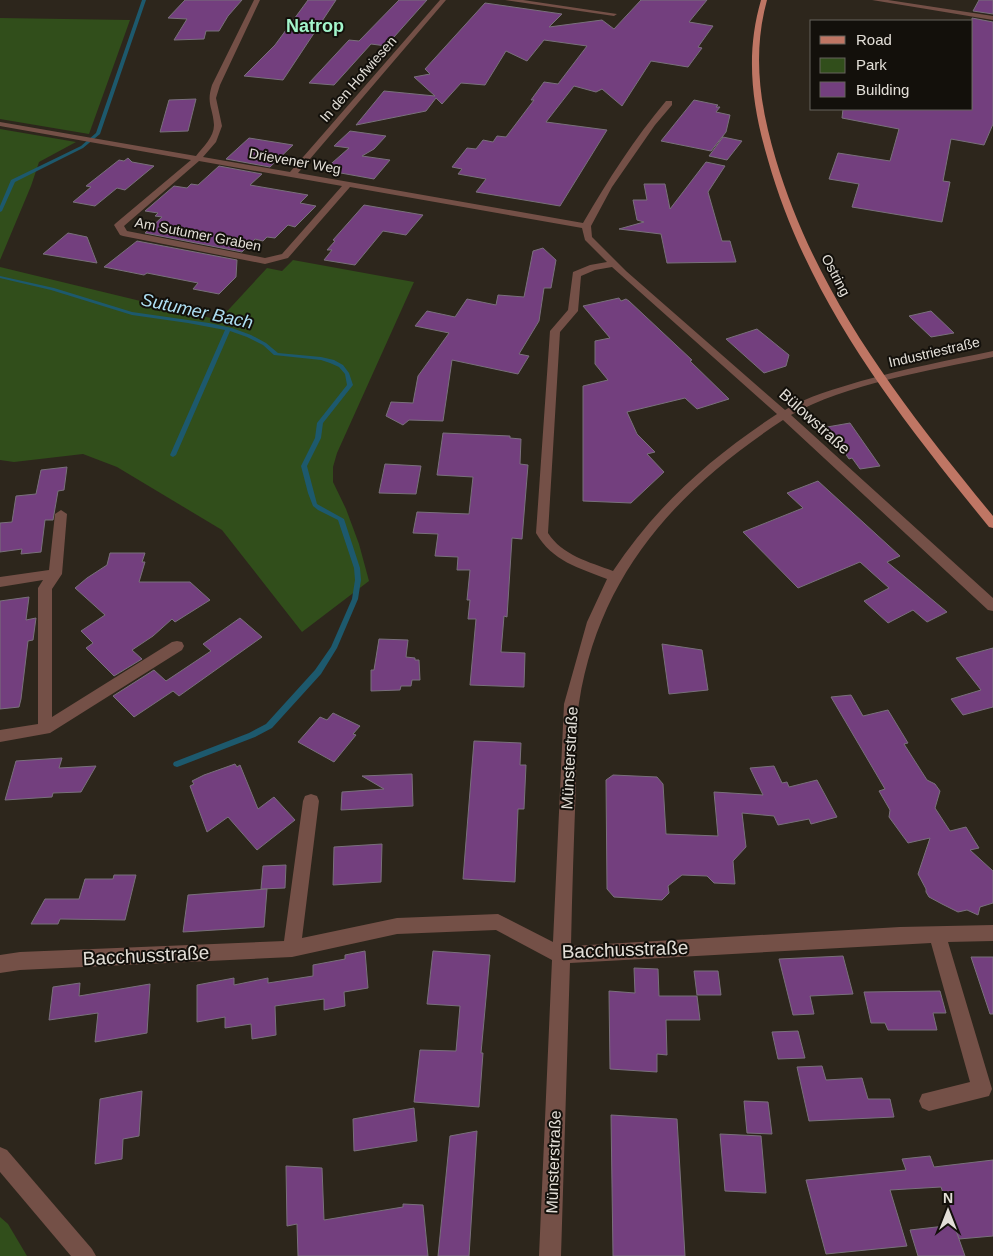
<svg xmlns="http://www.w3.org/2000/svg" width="993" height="1256" viewBox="0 0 993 1256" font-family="Helvetica,sans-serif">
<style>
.green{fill:#314e1b}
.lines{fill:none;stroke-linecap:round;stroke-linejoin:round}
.stream{fill:#1d596d;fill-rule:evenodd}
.building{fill:#733f7e;stroke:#79707b}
.minor{fill:#745047;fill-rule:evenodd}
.primary{fill:#bf7664;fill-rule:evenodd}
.labels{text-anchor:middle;stroke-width:4;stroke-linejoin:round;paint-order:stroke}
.far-street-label{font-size:14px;fill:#e3dfd8;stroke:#13100b}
.street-label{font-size:16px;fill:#e3dfd8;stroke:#13100b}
.far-district-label{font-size:18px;font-weight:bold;fill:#a2f5cb;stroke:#13100b}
.water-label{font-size:18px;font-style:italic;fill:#aedff3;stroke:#13100b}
.near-street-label{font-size:19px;fill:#e3dfd8;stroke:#13100b}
</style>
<rect width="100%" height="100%" fill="#2d261c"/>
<!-- green -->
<g class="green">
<path d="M0 18 130 20 89 134 0 119Z"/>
<path d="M0 129 76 142 39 162 31 186 0 260Z"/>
<path d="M293 260 414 282 337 453 333 467V482L346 509 359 544 369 581 302 632 222 530 117 467 83 454 14 462 0 460V267L219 320 267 268 282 271Z"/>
<path d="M0 1217 8 1224 27 1256H0Z"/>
</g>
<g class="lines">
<!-- stream -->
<g class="stream">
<path d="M142 0H146L100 134 83 148 15 182 2 211 0 212V206L11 180 81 146 96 133Z"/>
<path d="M0 276 54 288 132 312 209 323 232 328 251 335 266 343 278 353 321 357 334 360 343 365 349 373 353 385 323 423 321 438 307 466 317 504 344 519 360 568 361 580 358 599 337 648 321 674 272 728 255 737 180 766 177 767 174 766 173 764 174 762 249 733 266 724 315 670 331 647 352 599 355 580 354 568 338 520 318 510 313 506 308 493 301 466 315 438 317 423 347 385 345 374 339 367 330 363 321 360 274 355 263 345 247 337 230 331 176 455 173 457 171 456 170 455 225 330 188 323 132 315 51 290 0 278Z"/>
</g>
</g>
<!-- building -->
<g class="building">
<path d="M185 0H242L228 16 219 31H206L204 39 174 40 187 19 168 18Z"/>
<path d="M308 0H336L283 80 244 76 275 45Z"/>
<path d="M399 0H427L386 46 371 44 334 85 309 83 349 40 359 41Z"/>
<path d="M641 0H707L689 22 713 26 698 47 702 48 688 67 651 61 622 106 602 89 596 92 574 86 546 122 607 130 560 206 476 192 486 179 458 174 462 169 452 167 467 148 476 149 483 140 493 142 497 136 506 137 534 100H531L544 82 558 84 587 46 544 40 527 61 506 51 485 85 461 83 442 104 436 98 426 111 356 125 384 91 435 96 414 77 430 74 425 69 485 3 562 14 549 27 602 20 614 29Z"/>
<path d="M979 0H993V14L973 11Z"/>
<path d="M972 18 993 22V124L984 145 951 139 943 181 950 182 942 222 852 207 859 184 829 179 838 153 890 161 899 129 842 118 843 109H972Z"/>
<path d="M196 99 188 131 160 132 169 100Z"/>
<path d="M694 100 718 105 716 107H720L716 112 730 115 726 132 711 151 661 141Z"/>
<path d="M350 131 386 136 374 149 362 156 390 160 374 179 324 170 349 148 334 146Z"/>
<path d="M723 137 742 141 727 160 709 156Z"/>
<path d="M249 138 293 145 270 167 226 159Z"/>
<path d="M128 158 132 162 154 166 125 190 117 188 95 206 73 202 91 187 86 186 119 160 124 161Z"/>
<path d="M706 162 725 166 708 192 722 241H730L736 262 667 263 661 234 619 229 644 222 637 220 633 200H647L644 184H665L670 209Z"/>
<path d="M219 166 262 174 250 185 308 195 300 203 316 206 295 227 288 225 275 238 267 237 263 241 255 239 242 252 145 233 162 217 155 216 158 213 145 211 174 186 187 188 191 184 198 185Z"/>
<path d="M364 205 423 215 406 235 383 231 355 265 324 260 332 250H327L335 241 333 240Z"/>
<path d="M68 233 87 237 97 263 43 254Z"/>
<path d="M137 241 237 260 236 277 219 294 193 289 198 283 147 273 144 275 104 267Z"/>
<path d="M543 248 556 260 551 288H544L539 321 519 354 529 356 518 374 452 360 443 421 409 420 403 425 386 416 391 402 413 403 418 376 449 333 415 326 427 311 455 317 467 299 496 305 498 295 524 297 533 251Z"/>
<path d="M619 298 621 301 626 299 629 301 692 360 690 361 729 399 697 409 685 398 627 412 637 434 655 452 647 454 664 472 631 503 583 501V386L608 380 595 364V341L610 338 583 306Z"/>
<path d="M931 311 954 333 931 337 909 316Z"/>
<path d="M757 329 789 355 786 366 764 373 726 339Z"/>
<path d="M850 423 880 466 860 469 852 458 849 459 827 427Z"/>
<path d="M443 433 510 436V438L521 439 520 464 528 465 522 539 512 538 507 617 504 616 501 652 525 653 524 687 470 685 476 619H468L470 600H467L470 570H457L458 557 435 556 438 534 413 533 417 512 469 514 473 477 437 475Z"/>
<path d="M385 464 421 466 416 494 379 493Z"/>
<path d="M67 467 64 490 58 491 53 520H45L41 552 21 554 22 549 0 552V523L12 522 16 496 36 494 41 470Z"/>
<path d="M818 481 900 556 887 562 947 612 927 622 913 610 888 623 864 601 889 588 860 562 798 588 743 532 803 508 787 493Z"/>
<path d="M110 553H145L142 562H145L139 582H190L210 600 175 622 172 619 153 636 132 650 142 659 114 676 86 648 93 643 81 631 105 615 75 588 87 578 107 565Z"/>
<path d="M29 597 26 620 36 618 33 640 28 641 21 699 19 707 0 709V601Z"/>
<path d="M240 618 262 637 179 696 173 691 134 717 113 696 154 670 166 681 211 651 203 644Z"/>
<path d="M379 639 408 640 406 657 415 658V660H419L420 680H412L411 686H401L400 690 371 691V670H374Z"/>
<path d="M662 644 702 650 708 690 669 694Z"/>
<path d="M993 648V707L963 715 951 699 981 690 956 658Z"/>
<path d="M851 695 863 716 888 710 908 743 904 744 927 780 935 784 940 791 935 808 950 831 966 827 979 848 970 850 993 871V903L980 907 978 915 967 910 958 912 942 904 929 897 926 892V889L918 874 930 838 908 843 889 817 890 810 879 791 885 789 831 697Z"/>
<path d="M333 713 360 726 353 734 356 735 334 762 298 742 320 717 327 720Z"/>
<path d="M474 741 521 743 520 765H526L524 809H518L515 882 463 879Z"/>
<path d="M62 758 59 768 96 766 81 792 53 793 52 797 5 800 16 761Z"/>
<path d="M235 764 237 767 240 765 258 809 274 797 295 820 257 850 228 817 207 832 190 786 194 784 192 781 204 775Z"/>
<path d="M774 766 782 783 787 782 789 787 817 780 837 817 811 824 809 819 778 825 774 816 742 813 746 847 733 861 735 884 714 883 707 876 682 875 668 886 669 893 662 900 614 897 607 889 606 780 613 775 657 777 663 784 666 834 718 836 714 792 763 795 750 768Z"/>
<path d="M412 774 413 806 341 810 342 792 384 789 362 776Z"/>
<path d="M382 844 381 882 333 885 334 847Z"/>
<path d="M286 865 285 888 261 889 263 866Z"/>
<path d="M114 875H136L125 920 60 919 58 924H31L45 899H79L85 879H113Z"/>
<path d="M267 889 264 927 183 932 188 895Z"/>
<path d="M365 951 368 988 344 992 345 1006 324 1010V999L275 1006 276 1035 252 1039 251 1024 225 1028V1017L197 1022V985L234 978V985L268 978V983L313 976V965L345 959V955Z"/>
<path d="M433 951 490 955 481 1053H483L479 1107 414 1102 420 1050 456 1051 460 1006 427 1004Z"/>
<path d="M843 956 853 994 810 996 814 1014 793 1015 779 959Z"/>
<path d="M971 957H993V1014H990Z"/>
<path d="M634 968 658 969 659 996H697L700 1020H666L667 1055 657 1054V1072L610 1069 609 991 635 993Z"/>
<path d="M694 971H718L721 995H697Z"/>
<path d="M80 983 79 996 150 984 147 1033 95 1042 98 1013 49 1020 53 987Z"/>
<path d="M940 991 946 1013H933L937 1030H888L885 1023H871L864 992Z"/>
<path d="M798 1031 805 1058 778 1059 772 1032Z"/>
<path d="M822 1066 826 1080 862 1078 868 1099H890L894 1117 809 1121 797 1067Z"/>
<path d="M142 1091 139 1136 123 1139 122 1159 95 1164 100 1099Z"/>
<path d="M744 1101 768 1102 772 1134 747 1133Z"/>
<path d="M414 1108 417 1141 354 1151 353 1119Z"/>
<path d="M611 1115 677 1119 685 1256H613Z"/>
<path d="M477 1131 469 1256H438L450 1136Z"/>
<path d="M720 1134 761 1136 766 1193 725 1191Z"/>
<path d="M930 1156 934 1167 993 1160V1236L959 1239 941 1187 890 1190 907 1246 826 1254 806 1180 906 1170 902 1159Z"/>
<path d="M286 1166 322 1168 324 1220 403 1207V1204L423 1205 428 1256H298L297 1224 287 1226Z"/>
<path d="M954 1225 965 1256H918L910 1230Z"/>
</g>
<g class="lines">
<!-- minor -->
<g class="minor">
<path d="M254 0H260L220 85 216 98 222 126 216 142 203 157 290 172 440 0H446L298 173 583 223C608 180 634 139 666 101H672V105L655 125 612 187 591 226 592 237 626 271 785 410C808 396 835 389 861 381 904 369 949 360 993 351V357C932 370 845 384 791 415L993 598V611L988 610 783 420C677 490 599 574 579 703 574 729 577 757 576 783 574 837 572 892 571 946L900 927 993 925V941L948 942 992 1089 989 1096 929 1111 922 1108 919 1101 922 1094 970 1082 931 943 570 963 561 1256H539L552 960 496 930 397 934 292 957 20 970 0 973V955L20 952 284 941 303 801 305 796 311 794 317 796 319 801 302 938 397 918 498 914 553 942 564 704 587 622 607 579C579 568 552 561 536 533L550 331 568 310 573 272 590 265 607 262 585 240 582 228 350 187 288 258 265 264 123 236 120 235 114 225 116 223 191 160 0 126V122L196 156C203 147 214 137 214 125 213 107 206 104 212 85ZM199 161 342 186 282 254 265 258 127 231 124 226ZM612 267 777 414C711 457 656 506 613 571 589 562 562 555 548 533L560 332 578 311 581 276 595 270Z"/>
<path d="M505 0H523L617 14 614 16Z"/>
<path d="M872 0H888L993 16V20Z"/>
<path d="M61 510 67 514 62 574 52 589V717L172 642 177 641 182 642 184 646 182 650 50 733 0 742V730L38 724V588L43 580 0 587V577L49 570 55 514Z"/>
<path d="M0 1147 7 1150 92 1249 96 1256H71L0 1172Z"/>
</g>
<!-- primary -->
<path class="primary" d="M761 0H767C752 55 760 106 776 160 817 297 903 406 993 516V528L989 527C898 415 808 301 768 160 752 106 745 55 761 0Z"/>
</g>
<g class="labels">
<!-- far-street labels -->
<g class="far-street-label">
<text transform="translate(358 79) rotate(-49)" y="5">In den Hofwiesen</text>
<text transform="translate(295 161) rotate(10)" y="5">Drievener Weg</text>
<text transform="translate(198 234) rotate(11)" y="5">Am Sutumer Graben</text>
<text transform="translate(836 275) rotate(62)" y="5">Ostring</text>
<text transform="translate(934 352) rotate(-13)" y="5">Industriestraße</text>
</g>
<!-- street labels -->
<g class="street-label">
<text transform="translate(815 421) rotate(42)" y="6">Bülowstraße</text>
<text transform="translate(569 758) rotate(-87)" y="6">Münsterstraße</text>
<text transform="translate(553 1162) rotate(-88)" y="6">Münsterstraße</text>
</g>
<!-- far-district labels -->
<g class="far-district-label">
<text x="315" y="32">Natrop</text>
</g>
<!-- water labels -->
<g class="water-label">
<text transform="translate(197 311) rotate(12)" y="6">Sutumer Bach</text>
</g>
<!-- near-street labels -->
<g class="near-street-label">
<text transform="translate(625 949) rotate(-2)" y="7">Bacchusstraße</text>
<text transform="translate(146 955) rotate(-3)" y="7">Bacchusstraße</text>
</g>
</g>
<!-- legend -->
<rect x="810" y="20" width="162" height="90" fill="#13100b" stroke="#66635d"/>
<rect x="820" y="36" width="25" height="8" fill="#bf7664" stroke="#66635d"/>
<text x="856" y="45" font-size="15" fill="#e3dfd8">Road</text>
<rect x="820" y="58" width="25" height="15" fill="#314e1b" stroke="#66635d"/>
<text x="856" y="70" font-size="15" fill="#e3dfd8">Park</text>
<rect x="820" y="82" width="25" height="15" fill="#733f7e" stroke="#66635d"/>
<text x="856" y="95" font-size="15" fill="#e3dfd8">Building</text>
<!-- north arrow -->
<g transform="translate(948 1211)" stroke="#13100b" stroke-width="4" paint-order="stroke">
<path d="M0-4L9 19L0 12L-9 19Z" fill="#e3dfd8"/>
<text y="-8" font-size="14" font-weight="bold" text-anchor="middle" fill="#e3dfd8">N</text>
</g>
</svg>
